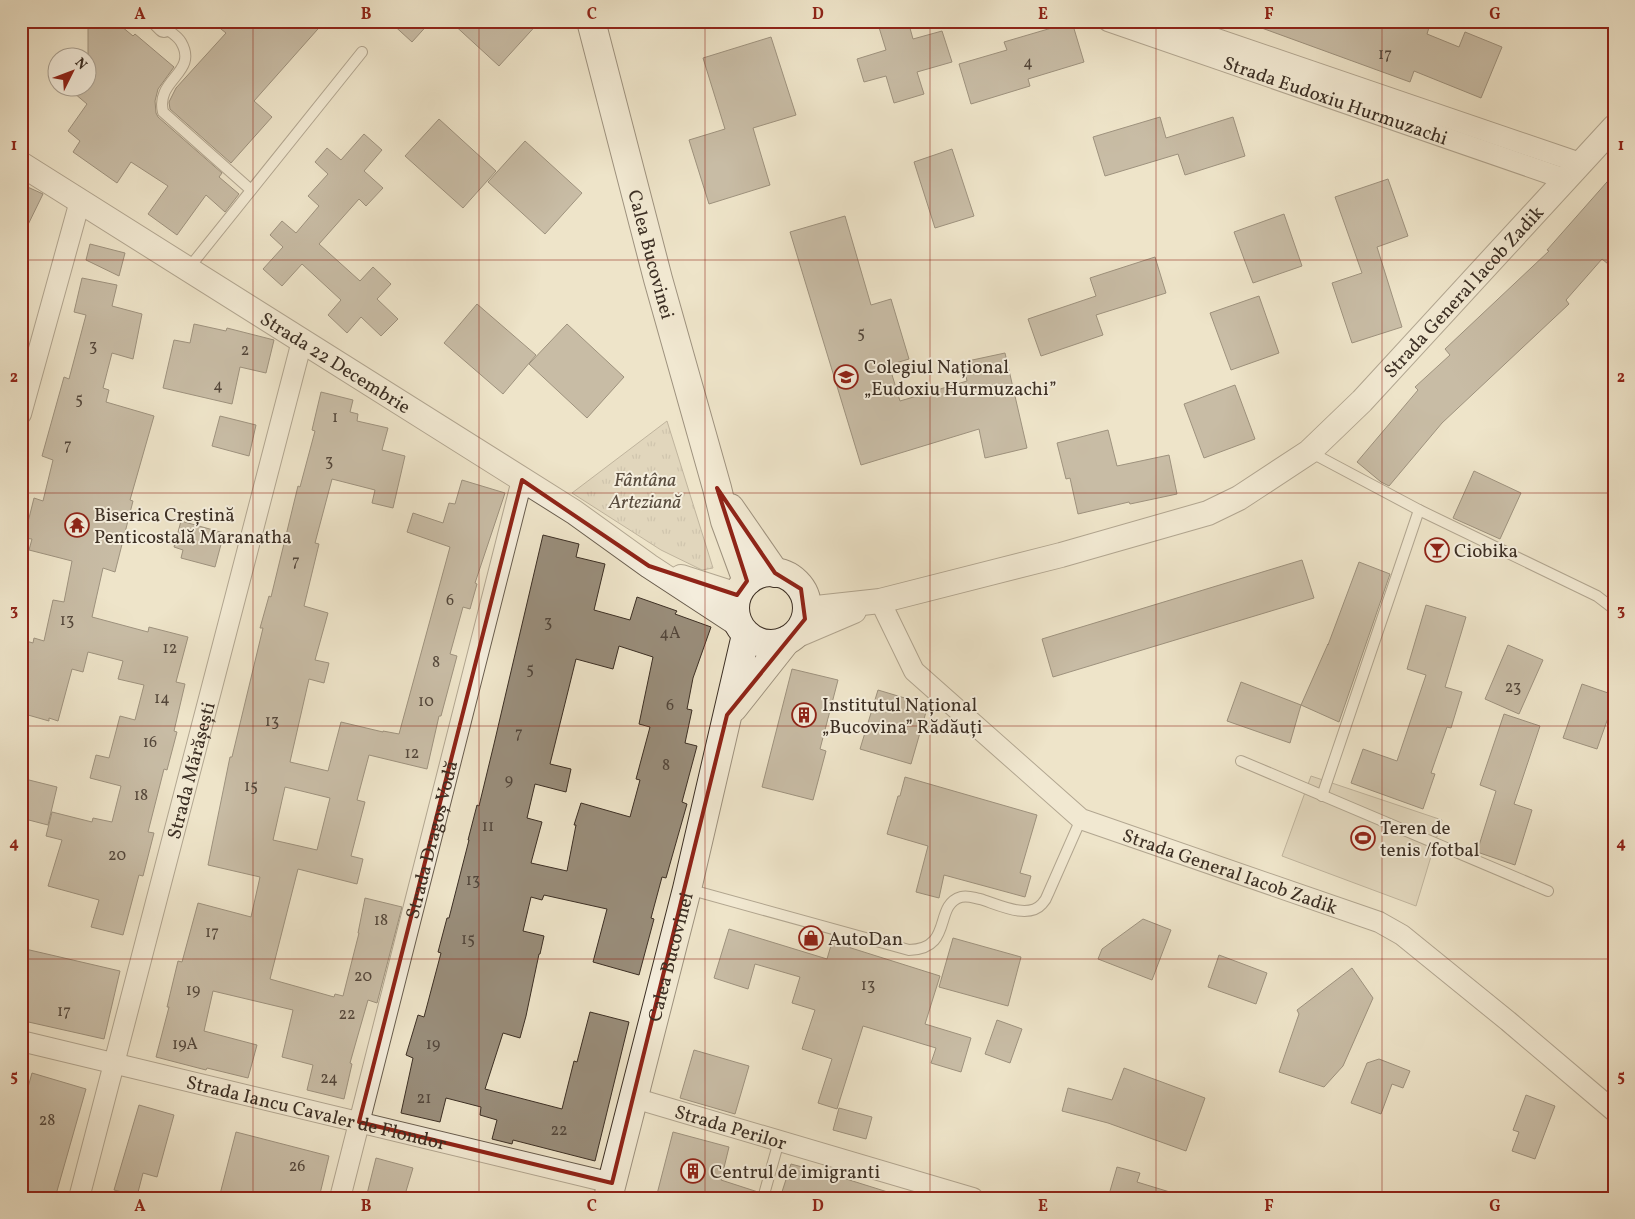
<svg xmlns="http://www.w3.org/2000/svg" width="1635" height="1219" viewBox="0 0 1635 1219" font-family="Vollkorn,serif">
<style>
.park{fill:url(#park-tufts);stroke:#867a68}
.pitch{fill:#d0c5ad;stroke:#867a68}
.building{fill:#998d7a;stroke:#3c2f24;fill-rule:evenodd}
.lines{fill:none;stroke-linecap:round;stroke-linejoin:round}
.service-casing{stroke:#685c4d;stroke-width:12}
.minor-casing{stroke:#685c4d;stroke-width:22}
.tertiary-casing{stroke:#685c4d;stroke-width:26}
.secondary-casing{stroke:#3c2f24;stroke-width:30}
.service{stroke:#f4eddc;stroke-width:10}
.minor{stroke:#f4eddc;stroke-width:20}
.tertiary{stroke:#f4eddc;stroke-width:24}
.secondary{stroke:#f4eddc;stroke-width:28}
.marked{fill:none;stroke:#8f2418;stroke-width:4;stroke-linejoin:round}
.grid{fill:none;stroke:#8f2418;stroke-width:1;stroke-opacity:0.55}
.labels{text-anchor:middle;stroke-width:4;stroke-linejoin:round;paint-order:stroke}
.number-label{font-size:16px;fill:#53463a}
.street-label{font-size:19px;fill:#3c2f24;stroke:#f4eddc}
.poi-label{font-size:19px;fill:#3c2f24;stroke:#f4eddc;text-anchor:start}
.park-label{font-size:19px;font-style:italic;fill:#5a4d3f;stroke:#f4eddc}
.neatline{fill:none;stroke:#8f2418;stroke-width:2}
.grid-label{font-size:16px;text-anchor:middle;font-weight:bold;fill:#8f2418}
</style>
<defs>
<pattern id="park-tufts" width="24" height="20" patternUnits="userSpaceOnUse" patternTransform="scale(1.25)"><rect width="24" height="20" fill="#d0c5ad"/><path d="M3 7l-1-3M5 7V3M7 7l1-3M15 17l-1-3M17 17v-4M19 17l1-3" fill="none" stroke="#aaa08d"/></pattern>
</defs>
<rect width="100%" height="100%" fill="#eee4c9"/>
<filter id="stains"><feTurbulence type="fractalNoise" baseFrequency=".004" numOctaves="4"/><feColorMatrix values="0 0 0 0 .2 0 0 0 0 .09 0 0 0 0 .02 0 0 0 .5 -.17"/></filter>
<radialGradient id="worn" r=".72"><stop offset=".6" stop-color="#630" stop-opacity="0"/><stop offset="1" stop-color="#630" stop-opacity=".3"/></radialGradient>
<!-- park -->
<path class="park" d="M667 421 713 568 702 570 661 550 572 493Z"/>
<!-- pitch -->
<path class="pitch" d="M1311 776 1442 820 1416 906 1282 856Z"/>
<!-- building -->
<g class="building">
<path d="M88 21H115L133 36 135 34 174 67 158 89 155 101 156 113 158 117 222 173 219 177 239 194 225 212 206 195 177 235 148 214 168 186 131 162 117 183 73 152 80 141 68 131 87 104 68 88H88Z"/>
<path d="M211 21H325L254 101 272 117 231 163 170 109 169 102 176 88 226 33Z"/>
<path d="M389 21H431L412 42Z"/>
<path d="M450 21H540L499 66Z"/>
<path d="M877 21H908L913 39 942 31 952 62 917 72 924 94 894 103 886 76 864 82 857 59 886 50Z"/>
<path d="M1248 21H1431L1427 34 1459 47 1465 32 1502 47 1481 98 1414 71 1410 82 1248 23Z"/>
<path d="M1072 22 1084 62 1028 79 1030 86 971 104 959 64 1007 50 1004 42Z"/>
<path d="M771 37 796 115 753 128 770 185 709 204 689 140 725 129 703 58Z"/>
<path d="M1160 117 1166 138 1233 117 1245 156 1185 175 1178 154 1105 176 1093 137Z"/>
<path d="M439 119 496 171 463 208 405 156Z"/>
<path d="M364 134 382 150 364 171 383 188 366 206 359 199 319 244 360 281 373 267 391 284 377 299 398 319 381 336 361 317 347 333 328 315 341 300 302 264 282 286 263 269 283 247 270 235 282 221 296 233 319 206 308 196 328 174 315 162 327 148 341 160Z"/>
<path d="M525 141 582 193 545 234 488 182Z"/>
<path d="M952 149 974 216 935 228 914 162Z"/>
<path d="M1614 174V269L1602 259 1566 300 1569 304 1442 423 1389 486 1381 482 1357 462 1418 390 1415 387 1450 355 1445 349 1549 251 1547 250Z"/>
<path d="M1388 179 1408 236 1377 247 1402 327 1352 343 1332 283 1362 273 1335 197Z"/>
<path d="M21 184 43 194 21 239Z"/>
<path d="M1284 214 1302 266 1253 283 1234 232Z"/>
<path d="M845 216 871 305 891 299 909 359 889 365 900 401 967 381 963 362 1005 353 1027 448 985 458 979 429 861 465 790 232Z"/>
<path d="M90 244 125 253 119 276 86 260Z"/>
<path d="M1155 257 1166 293 1096 315 1103 335 1041 356 1028 319 1096 296 1090 278Z"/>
<path d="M82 278 117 285 112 306 142 314 133 359 112 353 103 388 109 390 106 402 154 416 130 500 133 501 115 572 103 568 92 617 148 632 149 627 188 637 176 682 185 684 174 731 177 732 167 770 164 769 148 832 154 833 143 876 139 875 123 935 91 927 99 900 48 886 62 840 46 836 52 812 92 822 93 818 112 822 121 786 90 778 96 755 109 758 120 716 135 720 144 685 118 679 123 661 88 652 83 672 72 669 58 721 49 718V721L21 713V659L26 641 33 643 34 638 44 641 53 600 64 602 72 561 29 550 32 539 24 538 34 498 43 501 53 460 42 456 64 377 69 379 86 315 74 312Z"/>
<path d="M1259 296 1279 353 1231 370 1210 313Z"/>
<path d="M477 304 536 355 503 394 444 343Z"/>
<path d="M194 324 226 331 227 328 274 340 266 373 240 367 232 404 163 388 174 340 190 343Z"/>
<path d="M567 324 624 377 587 418 529 364Z"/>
<path d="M1235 385 1255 439 1204 458 1184 404Z"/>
<path d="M321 392 353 400 350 412 358 414 357 421 388 428 382 450 405 456 393 508 372 503 375 490 332 479 315 543 319 544 304 606 328 613 315 660 329 663 324 683 309 679 290 762 328 771 341 722 383 732V731L399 734 450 547 407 532 413 513 443 523 449 503 455 504 462 480 505 493 475 583 477 584 470 609 463 607 450 654 457 656 441 716H439L427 769 369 755 357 800 365 802 351 856 363 859 357 884 298 869 270 979 334 997 335 994 343 996 359 933H358L365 898 402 907 377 1003 368 1000 350 1063 352 1064 344 1099 307 1090 313 1065 282 1057 293 1010 213 991 204 1031 257 1045 248 1078 207 1068 206 1070 156 1057 169 1007H167L178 961 182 962 198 903 251 917 260 877 208 865 230 757H232L263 628H260L269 596 271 597 298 486 300 487 315 431 312 430ZM285 787 330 798 317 850 273 840Z"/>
<path d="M220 416 256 425 249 456 212 446Z"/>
<path d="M1108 430 1117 466 1169 455 1177 494 1130 504 1129 502 1078 514 1070 478 1066 479 1057 443Z"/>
<path d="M1474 471 1521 493 1500 539 1453 518Z"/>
<path d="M181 521 224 533 215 567 181 558 183 550 174 547Z"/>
<path d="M543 535 579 544 576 557 605 564 594 610 630 620 637 597 677 611 675 614 711 627 693 678 687 709 692 710 685 743 697 746 682 802 687 804 666 878 662 877 651 918 654 919 639 975 593 962 607 909 544 895 542 900 531 897 523 931 544 936 540 954H539L526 1016 520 1038 503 1033 485 1089 562 1109 574 1061 577 1062 590 1012 629 1022 595 1161 513 1140 512 1144 492 1139 497 1120 480 1115 481 1107 446 1098 440 1122 401 1113 413 1058 406 1055 418 1015 424 1017 441 953 438 952 447 918H449L469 840H468L477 805 479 806 494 744ZM619 646 653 657 639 724 650 727 636 779 640 780 630 817 581 803 574 825H576L567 871 531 863 542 822 527 818 535 784 566 792 571 769 550 764 576 659 613 669Z"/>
<path d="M1302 560 1314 598 1053 677 1042 639Z"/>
<path d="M1359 562 1390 574 1339 722 1301 705 1328 644V645Z"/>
<path d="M1426 605 1466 617 1445 687 1462 692 1451 728 1447 727 1431 773 1435 774 1423 809 1351 783 1363 749 1397 761 1426 675 1407 669Z"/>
<path d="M1508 645 1543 660 1519 714 1485 699Z"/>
<path d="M792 669 838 680 820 749 826 751 813 800 762 787Z"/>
<path d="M1241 682 1301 705 1290 743 1227 721Z"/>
<path d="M1582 684 1614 695V701L1597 749 1563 738Z"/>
<path d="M878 690 928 705 911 764 860 749Z"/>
<path d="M1504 714 1540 726 1514 804 1532 810 1515 865 1477 852 1496 791 1480 785Z"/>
<path d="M905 777 1037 815 1020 873 1031 876 1025 897 944 875 939 898 916 892 928 846 887 834 898 796H900Z"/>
<path d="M21 778 57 787 48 825 21 818Z"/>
<path d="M1143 919 1171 930 1152 980 1098 959 1102 949Z"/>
<path d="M729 929 827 959 832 942 940 976 925 1024 971 1038 961 1072 931 1063 936 1048 863 1026 837 1109 818 1103 832 1059 802 1049 815 1010 792 1003 800 977 755 964 748 989 714 978Z"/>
<path d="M953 938 1021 957 1008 1006 939 987Z"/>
<path d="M21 948 120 971 104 1039 24 1021 27 1008 21 1007Z"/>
<path d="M1219 955 1267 973 1256 1004 1208 987Z"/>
<path d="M1352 968 1373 998 1343 1066 1324 1087 1279 1072 1299 1014 1297 1010Z"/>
<path d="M997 1020 1022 1029 1010 1063 985 1054Z"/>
<path d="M694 1050 749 1066 735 1114 680 1098Z"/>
<path d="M1379 1059 1410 1071 1403 1088 1392 1084 1381 1114 1351 1103 1367 1063Z"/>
<path d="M1124 1068 1205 1098 1186 1151 1108 1123 1062 1111 1068 1088 1112 1100Z"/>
<path d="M32 1073 86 1089 55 1198H21V1112Z"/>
<path d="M1526 1095 1555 1106 1535 1159 1512 1151 1519 1132 1513 1130Z"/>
<path d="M139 1105 174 1115 157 1177 143 1173 137 1196 114 1190Z"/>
<path d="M839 1108 872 1117 866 1139 833 1130Z"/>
<path d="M236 1132 329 1156 319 1198H219Z"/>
<path d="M673 1132 729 1147 721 1180 758 1192 756 1198H656Z"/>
<path d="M376 1158 413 1168 404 1198H366Z"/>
<path d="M791 1164 843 1178 894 1194 893 1198H780Z"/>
<path d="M1117 1167 1140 1173 1137 1182 1173 1193 1172 1198H1108Z"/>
</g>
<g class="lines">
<!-- service casing -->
<g class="service-casing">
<g id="service">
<path d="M166 25 164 27C169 31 178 36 181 42 199 73 155 79 163 112L251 190"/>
<path d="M188 269 362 52"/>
<path d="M1310 452 1419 510 1597 596 1614 609"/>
<path d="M1241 761 1548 891"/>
<path d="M1322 796 1419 510"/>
<path d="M688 889 909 950C954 949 933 905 961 897 968 895 974 898 980 899 997 904 1028 920 1042 904 1045 901 1047 897 1048 894L1081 819"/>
<path d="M763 1198 779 1141"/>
</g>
</g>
<!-- minor casing -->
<g class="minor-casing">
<g id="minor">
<path d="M158 21 164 27"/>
<path id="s1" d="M1108 21 1565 179"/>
<path d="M1164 21 1580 163"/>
<path d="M21 414 80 201"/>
<path id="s2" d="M880 601 914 671 1081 819 1379 922 1402 935 1508 1021 1614 1111"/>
<path id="s3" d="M21 1041 612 1183"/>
<path id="s4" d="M634 1098 973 1198"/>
<path id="s5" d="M79 1198 302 341"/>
<path id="s6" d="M340 1198 522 480"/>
</g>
</g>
<!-- tertiary casing -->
<g class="tertiary-casing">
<g id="tertiary">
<path id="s7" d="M21 164 574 512 649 566 739 625"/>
<path d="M681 577 737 595"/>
<path id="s8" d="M807 609 880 601 1061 555 1208 513 1239 498 1309 452 1362 401 1614 127"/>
<path d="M793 637 854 611"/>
</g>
</g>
<!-- secondary casing -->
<g class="secondary-casing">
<g id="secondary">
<path id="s9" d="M591 21 658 279 717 488 725 521 747 581"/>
<path d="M730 508 775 573"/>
<circle cx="771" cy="608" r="36"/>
<path d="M733 708 786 641"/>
<path id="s10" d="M608 1198 687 889 746 635"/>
</g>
</g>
<!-- service -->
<use href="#service" class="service"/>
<!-- minor -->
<use href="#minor" class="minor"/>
<!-- tertiary -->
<use href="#tertiary" class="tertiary"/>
<!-- secondary -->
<use href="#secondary" class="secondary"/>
</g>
<!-- marked area -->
<path d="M0 0H1635V1219H0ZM522 480 649 566 737 595 747 581 717 488 775 573 801 589 805 619 727 715 612 1183 359 1122Z" fill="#eee4c9" fill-opacity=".55" fill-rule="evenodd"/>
<path class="marked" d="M522 480 649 566 737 595 747 581 717 488 775 573 801 589 805 619 727 715 612 1183 359 1122Z"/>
<!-- grid -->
<path class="grid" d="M253 21V1198M479 21V1198M705 21V1198M930 21V1198M1156 21V1198M1382 21V1198M21 260H1614M21 493H1614M21 726H1614M21 959H1614"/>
<!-- icons -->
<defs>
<g id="school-ring" transform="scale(1.25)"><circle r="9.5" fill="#f4eddc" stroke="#8f2418" stroke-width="1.5"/><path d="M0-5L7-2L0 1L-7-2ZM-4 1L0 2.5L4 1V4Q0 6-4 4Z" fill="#8f2418"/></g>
<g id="temple-ring" transform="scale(1.25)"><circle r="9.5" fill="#f4eddc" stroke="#8f2418" stroke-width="1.5"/><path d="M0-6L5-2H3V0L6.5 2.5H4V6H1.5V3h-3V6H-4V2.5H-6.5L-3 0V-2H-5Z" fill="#8f2418"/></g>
<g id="bar-ring" transform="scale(1.25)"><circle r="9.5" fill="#f4eddc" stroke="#8f2418" stroke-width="1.5"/><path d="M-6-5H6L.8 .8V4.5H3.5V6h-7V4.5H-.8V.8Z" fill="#8f2418"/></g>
<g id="building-ring" transform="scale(1.25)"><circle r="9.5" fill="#f4eddc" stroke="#8f2418" stroke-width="1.5"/><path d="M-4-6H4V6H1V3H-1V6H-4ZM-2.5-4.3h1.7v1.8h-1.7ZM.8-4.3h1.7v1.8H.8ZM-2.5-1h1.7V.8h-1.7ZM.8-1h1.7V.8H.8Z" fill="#8f2418"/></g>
<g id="stadium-ring" transform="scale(1.25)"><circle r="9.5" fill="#f4eddc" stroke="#8f2418" stroke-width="1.5"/><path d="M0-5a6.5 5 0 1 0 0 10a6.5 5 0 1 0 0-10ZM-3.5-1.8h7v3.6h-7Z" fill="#8f2418"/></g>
<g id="shop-ring" transform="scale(1.25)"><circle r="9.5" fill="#f4eddc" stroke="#8f2418" stroke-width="1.5"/><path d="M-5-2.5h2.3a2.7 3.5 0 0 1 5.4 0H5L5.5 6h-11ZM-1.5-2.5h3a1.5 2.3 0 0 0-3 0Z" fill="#8f2418"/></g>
</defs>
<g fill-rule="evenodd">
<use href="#school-ring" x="846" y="377"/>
<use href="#temple-ring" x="77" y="525"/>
<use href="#bar-ring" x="1437" y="550"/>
<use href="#building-ring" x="804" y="715"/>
<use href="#stadium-ring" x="1363" y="838"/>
<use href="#shop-ring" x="811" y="938"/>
<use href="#building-ring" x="693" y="1171"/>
</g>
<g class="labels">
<!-- number labels -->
<g class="number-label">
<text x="1385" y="59">17</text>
<text x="1028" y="67">4</text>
<text x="861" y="338">5</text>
<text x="93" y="351">3</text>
<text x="245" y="355">2</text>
<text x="218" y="390">4</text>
<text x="79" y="404">5</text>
<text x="335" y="422">1</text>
<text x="68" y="450">7</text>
<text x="329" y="466">3</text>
<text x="296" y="566">7</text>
<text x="450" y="605">6</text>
<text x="67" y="625">13</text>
<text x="548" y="627">3</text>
<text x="670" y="638">4A</text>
<text x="170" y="653">12</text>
<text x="436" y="667">8</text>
<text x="530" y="674">5</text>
<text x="1513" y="692">23</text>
<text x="162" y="703">14</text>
<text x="426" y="706">10</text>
<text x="670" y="710">6</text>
<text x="272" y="726">13</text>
<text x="519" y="738">7</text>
<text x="150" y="747">16</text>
<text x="412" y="758">12</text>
<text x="666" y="770">8</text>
<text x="509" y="785">9</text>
<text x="251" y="791">15</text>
<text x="141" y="800">18</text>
<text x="488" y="831">11</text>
<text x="117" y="860">20</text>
<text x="473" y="885">13</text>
<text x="381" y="925">18</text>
<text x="212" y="937">17</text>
<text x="468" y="944">15</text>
<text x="363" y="981">20</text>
<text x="868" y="990">13</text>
<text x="193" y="995">19</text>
<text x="64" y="1016">17</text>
<text x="347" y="1019">22</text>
<text x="185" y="1049">19A</text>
<text x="433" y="1049">19</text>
<text x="329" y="1083">24</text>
<text x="424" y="1103">21</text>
<text x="47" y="1125">28</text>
<text x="559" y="1135">22</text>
<text x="297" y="1171">26</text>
</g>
<!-- street labels -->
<g class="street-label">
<text dy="7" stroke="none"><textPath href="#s1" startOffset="241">Strada Eudoxiu Hurmuzachi</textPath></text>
<text dy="7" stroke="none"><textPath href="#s9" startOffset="241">Calea Bucovinei</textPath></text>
<text dy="7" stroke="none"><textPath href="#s8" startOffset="754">Strada General Iacob Zadik</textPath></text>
<text dy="7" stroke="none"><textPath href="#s7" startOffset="372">Strada 22 Decembrie</textPath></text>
<text dy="7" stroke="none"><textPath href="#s5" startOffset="442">Strada Mărășești</textPath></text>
<text dy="7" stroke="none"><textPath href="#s6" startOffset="370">Strada Dragoș Vodă</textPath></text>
<text dy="7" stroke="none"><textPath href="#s2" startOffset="459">Strada General Iacob Zadik</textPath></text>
<text dy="7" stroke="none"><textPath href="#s10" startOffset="249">Calea Bucovinei</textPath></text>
<text dy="7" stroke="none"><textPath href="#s3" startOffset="304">Strada Iancu Cavaler de Flondor</textPath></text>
<text dy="7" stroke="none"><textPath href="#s4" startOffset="101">Strada Perilor</textPath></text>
</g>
<!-- poi labels -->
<g class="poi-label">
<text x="864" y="373">Colegiul Național<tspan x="864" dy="22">„Eudoxiu Hurmuzachi”</tspan></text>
<text x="94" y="521">Biserica Creștină<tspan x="94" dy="22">Penticostală Maranatha</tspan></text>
<text x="1454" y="557">Ciobika</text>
<text x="822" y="711">Institutul Național<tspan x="822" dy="22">„Bucovina” Rădăuți</tspan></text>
<text x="1380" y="834">Teren de<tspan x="1380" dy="22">tenis /fotbal</tspan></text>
<text x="828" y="945">AutoDan</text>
<text x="710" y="1178">Centrul de imigranti</text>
</g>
<!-- park labels -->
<g class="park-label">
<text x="645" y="486">Fântâna<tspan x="645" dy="22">Arteziană</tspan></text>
</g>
</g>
<!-- margin -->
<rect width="1635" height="1219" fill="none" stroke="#eee4c9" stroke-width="55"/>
<!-- north arrow -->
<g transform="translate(72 72) rotate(48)"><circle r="24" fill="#f4eddc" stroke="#aaa192"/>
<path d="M0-4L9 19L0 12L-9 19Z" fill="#8f2418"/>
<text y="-8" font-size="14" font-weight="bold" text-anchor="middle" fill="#3c2f24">N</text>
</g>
<rect x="28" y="28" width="1580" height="1164" class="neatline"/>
<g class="grid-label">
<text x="140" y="19">A</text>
<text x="366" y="19">B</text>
<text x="592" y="19">C</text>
<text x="818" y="19">D</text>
<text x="1043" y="19">E</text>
<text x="1269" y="19">F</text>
<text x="1495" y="19">G</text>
<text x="14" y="150">1</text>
<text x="1621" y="150">1</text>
<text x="14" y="382">2</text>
<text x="1621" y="382">2</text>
<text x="14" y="615">3</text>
<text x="1621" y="615">3</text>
<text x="14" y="848">4</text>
<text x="1621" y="848">4</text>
<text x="14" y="1081">5</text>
<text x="1621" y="1081">5</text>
<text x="140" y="1211">A</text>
<text x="366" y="1211">B</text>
<text x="592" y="1211">C</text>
<text x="818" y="1211">D</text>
<text x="1043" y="1211">E</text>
<text x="1269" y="1211">F</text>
<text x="1495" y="1211">G</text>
</g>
<rect width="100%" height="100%" filter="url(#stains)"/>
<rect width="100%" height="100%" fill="url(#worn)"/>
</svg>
